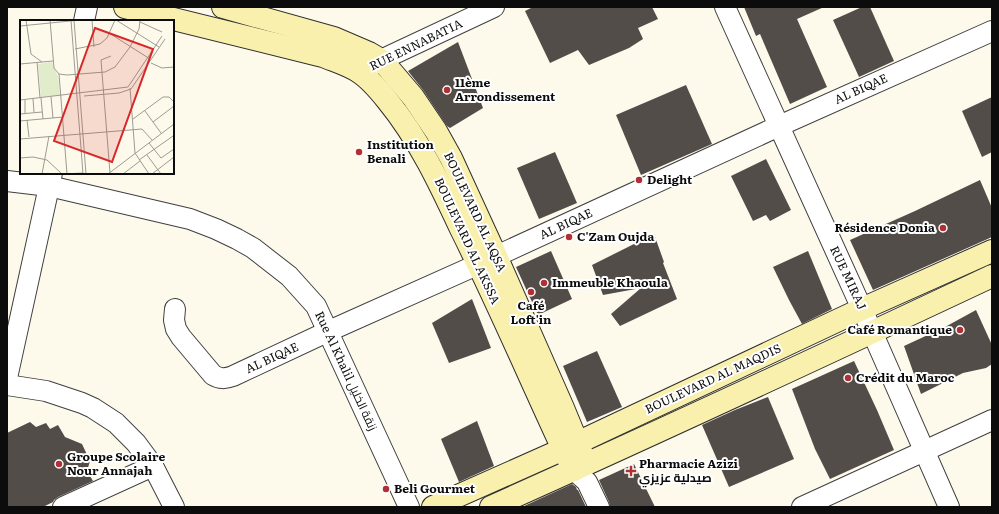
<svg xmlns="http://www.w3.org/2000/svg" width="999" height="514" viewBox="0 0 999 514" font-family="Literata,Cairo,serif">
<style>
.building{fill:#534d49}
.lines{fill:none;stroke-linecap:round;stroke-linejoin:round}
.street-casing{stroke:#3f3f3f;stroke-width:22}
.secondary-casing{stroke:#2e2e2e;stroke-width:24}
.street{stroke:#fff;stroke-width:20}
.secondary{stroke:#f8f0ac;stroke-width:22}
.poi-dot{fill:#af3035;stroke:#fff;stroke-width:1.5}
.labels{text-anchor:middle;stroke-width:4;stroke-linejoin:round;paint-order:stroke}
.street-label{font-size:12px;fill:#0c0c0c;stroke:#fff}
.poi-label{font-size:12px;font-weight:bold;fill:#0c0c0c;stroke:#fff;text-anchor:start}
.inset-road{fill:none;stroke:#9d9b92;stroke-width:1}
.view{fill:#d62828;fill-opacity:0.15;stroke:#d62828;stroke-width:2}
.inset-edge{fill:none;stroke:#0c0c0c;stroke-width:2}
</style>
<rect width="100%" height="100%" fill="#fdfaec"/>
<!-- building -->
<g class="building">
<path d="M533 7H652L658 19 638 28 643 39 629 48 589 65 578 50 550 63 525 11Z"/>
<path d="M744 7H824L797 19 827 87 790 104 760 34 756 36Z"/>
<path d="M862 7H870L894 61 859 77 833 20Z"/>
<path d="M458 42 483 108 450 128 447 126 423 90 408 71Z"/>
<path d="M686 85 712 144 641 175 616 115Z"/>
<path d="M992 97V152L982 157 962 111Z"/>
<path d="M555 152 577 203 539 219 517 168Z"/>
<path d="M766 159 791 210 770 221 766 215 753 221 731 176Z"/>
<path d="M980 180 992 208V237L873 290 850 240 915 211Z"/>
<path d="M654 234 664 262 663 263 677 299 620 326 611 314 641 288 603 295 592 265Z"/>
<path d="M551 251 572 299 538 315 516 267Z"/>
<path d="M808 251 832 309 802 324 789 300 773 267Z"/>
<path d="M472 299 491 348 449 363 432 323Z"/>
<path d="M976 310 992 345V364L986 368 963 373 921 394 904 346 945 327Z"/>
<path d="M597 351 622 407 587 422 563 366Z"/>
<path d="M854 361 877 410 894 450 830 479 815 449 792 389Z"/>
<path d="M768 397 794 459 729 487 702 425 735 410Z"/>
<path d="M477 421 494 466 459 482 441 439Z"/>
<path d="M30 422 36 427 46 423 50 429 58 425 65 437 82 444 90 461 87 471 93 481 58 497 54 500 53 502 43 507H7V433Z"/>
<path d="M634 464 655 507H610L609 502 599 480Z"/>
<path d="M572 484 576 487 577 490H578L586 507H522Z"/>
</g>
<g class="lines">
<!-- street casing -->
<g class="street-casing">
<g id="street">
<path d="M725 7 862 309 949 507"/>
<path d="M84 21 87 7"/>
<path d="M367 68 381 60 494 7"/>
<path d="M7 181 49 186 190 219 216 229 237 239 253 248 289 276 316 306 409 507"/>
<path d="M175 309 174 320 176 329 181 337 213 375C220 379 225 379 233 376L329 331 479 264 779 126 992 31"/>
<path d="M7 378 52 173"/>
<path d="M7 385 46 391 82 403 93 408 116 423 136 443 153 466 174 507"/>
<path d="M574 470 587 482 599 507"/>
<path d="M63 507 153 466"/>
<path d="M802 507 992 420"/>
</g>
</g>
<!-- secondary casing -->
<g class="secondary-casing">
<g id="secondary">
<path d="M125 7 323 56C335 61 349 65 359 72 370 79 379 90 387 100 419 139 440 184 461 229 497 301 529 376 563 449L574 470"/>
<path d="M223 7 334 38 369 53 381 60 390 70 413 97 436 131 451 158 496 256 563 408 586 464"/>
<path d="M433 507 577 443 862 309 992 251"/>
<path d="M491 507C659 432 826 354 992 276"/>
</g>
</g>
<!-- street -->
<use href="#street" class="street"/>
<!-- secondary -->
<use href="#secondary" class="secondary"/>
</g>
<!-- markers -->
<g class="poi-dot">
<circle cx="447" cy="90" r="4"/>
<circle cx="359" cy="152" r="4"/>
<circle cx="639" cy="180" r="4"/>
<circle cx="943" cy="228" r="4"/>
<circle cx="569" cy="237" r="4"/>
<circle cx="544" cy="283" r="4"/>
<circle cx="531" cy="292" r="4"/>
<circle cx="960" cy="330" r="4"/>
<circle cx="848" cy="378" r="4"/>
<circle cx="59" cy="464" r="4"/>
<path d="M629 465h4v4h4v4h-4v4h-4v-4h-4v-4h4z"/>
<circle cx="386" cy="489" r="4"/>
</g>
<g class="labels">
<!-- street labels -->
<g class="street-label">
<text transform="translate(416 45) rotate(-26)" y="4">RUE ENNABATIA</text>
<text transform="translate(861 89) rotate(-24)" y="4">AL BIQAE</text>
<text transform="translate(475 212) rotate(65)" y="4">BOULEVARD AL AQSA</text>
<text transform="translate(566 224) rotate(-25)" y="4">AL BIQAE</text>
<text transform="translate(467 241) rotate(65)" y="4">BOULEVARD AL AKSSA</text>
<text transform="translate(848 278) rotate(65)" y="4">RUE MIRAJ</text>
<text transform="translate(272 358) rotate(-25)" y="4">AL BIQAE</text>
<text transform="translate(346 371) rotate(65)" y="4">Rue Al Khalil زنقة الخليل</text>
<text transform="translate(713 379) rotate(-25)" y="4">BOULEVARD AL MAQDIS</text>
</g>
<!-- poi labels -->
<g class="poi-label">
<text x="455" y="87">11ème<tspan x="455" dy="14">Arrondissement</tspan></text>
<text x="367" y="149">Institution<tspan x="367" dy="14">Benali</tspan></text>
<text x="647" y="184">Delight</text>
<text x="935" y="232" text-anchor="end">Résidence Donia</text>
<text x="577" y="241">C'Zam Oujda</text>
<text x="552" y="287">Immeuble Khaoula</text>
<text x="531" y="310" text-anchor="middle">Café<tspan x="531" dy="14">Loft'in</tspan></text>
<text x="952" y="334" text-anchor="end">Café Romantique</text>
<text x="856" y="382">Crédit du Maroc</text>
<text x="67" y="461">Groupe Scolaire<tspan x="67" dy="14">Nour Annajah</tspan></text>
<text x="639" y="468">Pharmacie Azizi<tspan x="639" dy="14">صيدلية عزيزي</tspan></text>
<text x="394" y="493">Beli Gourmet</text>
</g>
</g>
<!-- overview -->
<g transform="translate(20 20)">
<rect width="154" height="154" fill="#fdfaec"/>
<path d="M32 42 38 56 40 76 21 77 18 44Z" fill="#e0ecca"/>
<path class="inset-road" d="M6 0 11 34 22 42M30 0 34 48 39 54 47 55 85 52 95 47 110 27 119 9 120 0M51 0 63 154M54 0 66 154M72 0 74 27M96 0 139 27M120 2 142 12M0 6 60 0M89 13 130 39M55 29 80 24 87 18 95 0M17 42 20 78M131 43 142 48 154 47M0 44 33 41M39 54 47 154M110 68 115 133 129 154M64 76 99 73 111 69 145 19M31 77 33 98M21 78 23 99M13 79 14 92M0 80 108 67 142 16M5 80V93M125 91 141 113M0 94 22 92M113 99 143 77H149L154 82M7 100 9 117M0 101 43 97M133 102 154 86M0 119 122 109 132 120M129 123 141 138 154 129M127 135 141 154M0 138 13 137 27 140 42 154 63 153M119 140 153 116M90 153 81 40 91 36M22 154 29 116M88 154 154 104M103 154 120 141M132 154 154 137"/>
<path class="view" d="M75 8 133 29 92 142 34 121Z"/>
<rect width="154" height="154" class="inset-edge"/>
</g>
<!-- border -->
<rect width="999" height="514" fill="none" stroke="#0c0c0c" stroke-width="16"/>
</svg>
